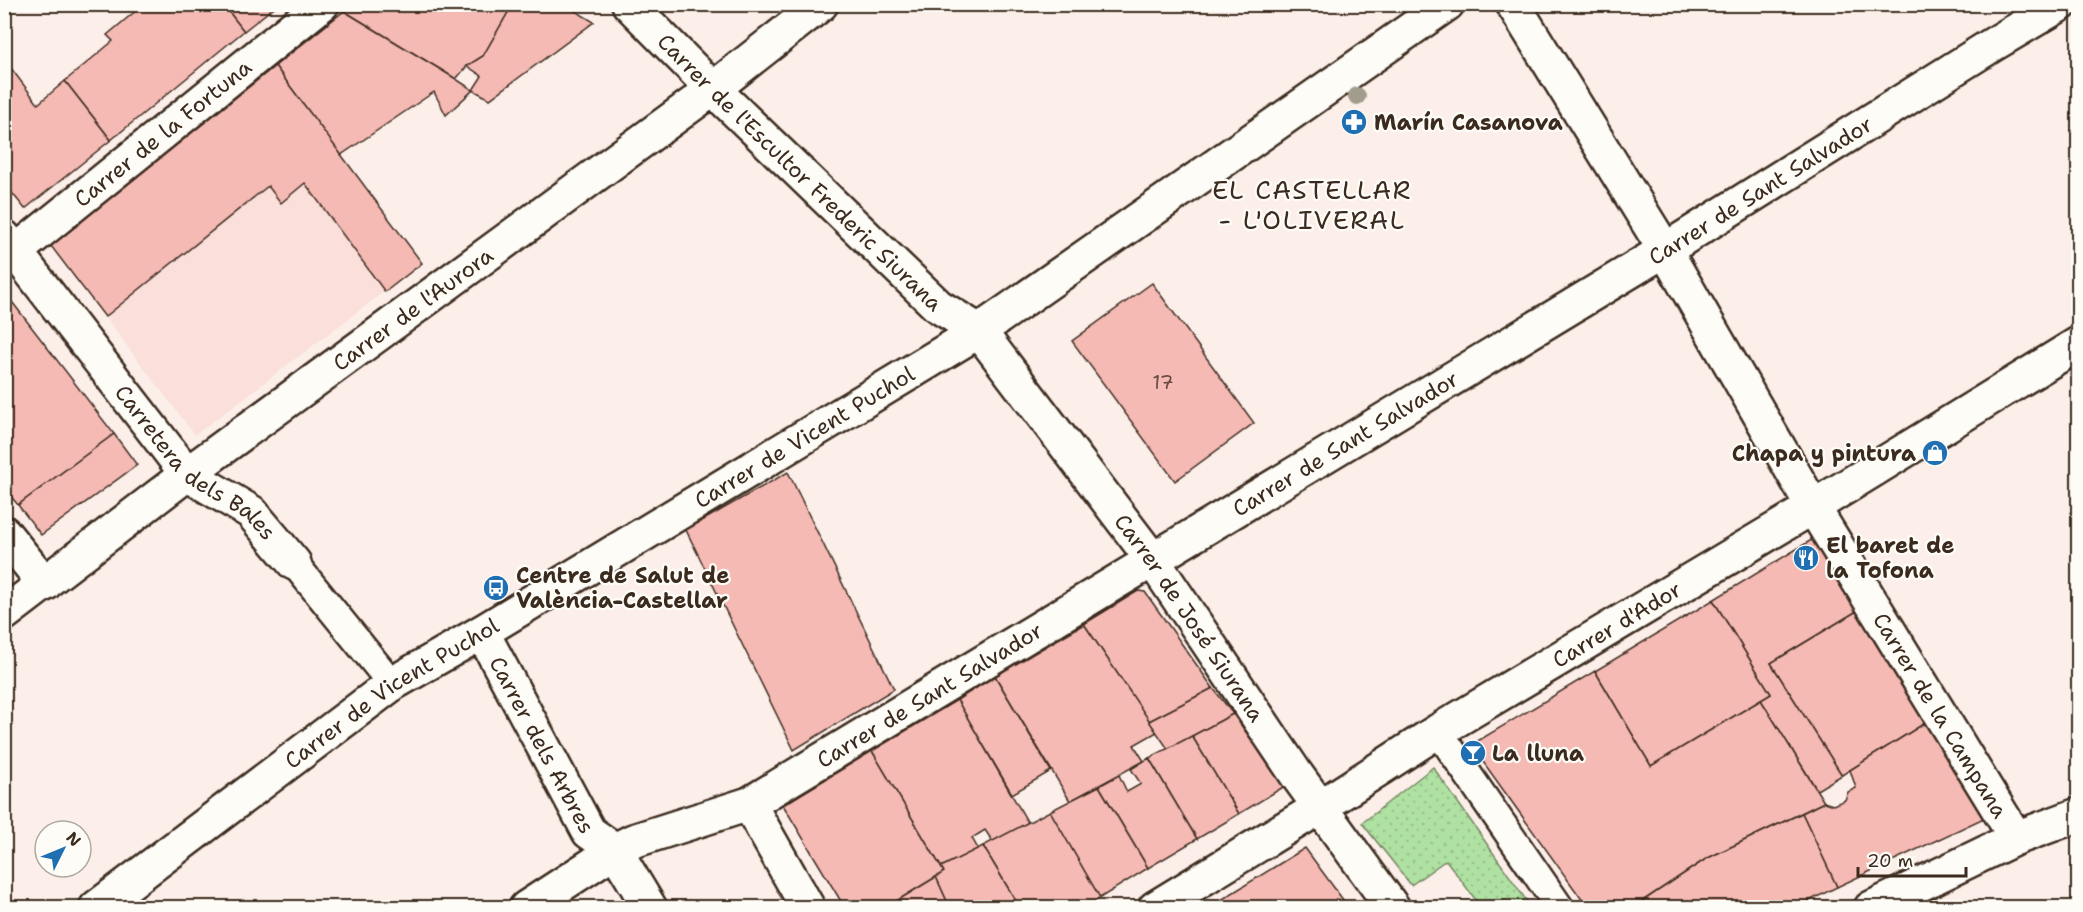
<svg xmlns="http://www.w3.org/2000/svg" width="2083" height="912" viewBox="0 0 2083 912" font-family="'Shantell Sans',sans-serif">
<style>
.built{fill:#fadfda}
.park{fill:url(#park-dots);stroke:#758660;stroke-width:1.5}
.building{fill:#f6bab5;stroke:#3b2a1e;stroke-width:1.5}
.lines{fill:none;stroke-linecap:round;stroke-linejoin:round}
.pedestrian-casing{stroke:#3b2a1e;stroke-width:32}
.minor-casing{stroke:#3b2a1e;stroke-width:38}
.pedestrian{stroke:#fdfcf7;stroke-width:27}
.minor{stroke:#fdfcf7;stroke-width:33}
.tree{fill:#a29c8c}
.labels{text-anchor:middle;stroke-width:4.5;stroke-linejoin:round;paint-order:stroke}
.number-label{font-size:20px;fill:#6a4e44}
.poi-label{font-size:22px;font-weight:bold;fill:#3b2a1e;stroke:#fdfcf7;text-anchor:start}
.street-label{font-size:22px;fill:#3b2a1e;stroke:#fdfcf7}
.quarter-label{font-size:26px;letter-spacing:1.5px;fill:#3b2a1e;stroke:#fdfcf7}
</style>
<defs>
<pattern id="park-dots" width="8" height="8" patternUnits="userSpaceOnUse" patternTransform="scale(1.5)"><rect width="8" height="8" fill="#afe1a2"/><path d="M2 2h.1M6 6h.1" fill="none" stroke="#97c18b" stroke-width="1.8" stroke-linecap="round"/></pattern>
</defs>
<rect width="100%" height="100%" fill="#fcefea"/>
<filter id="ink" filterUnits="userSpaceOnUse"><feTurbulence type="fractalNoise" baseFrequency=".0167" numOctaves="2"/><feDisplacementMap in="SourceGraphic" scale="12" xChannelSelector="R" yChannelSelector="G"/><feConvolveMatrix kernelMatrix="1 2 1 2 8 2 1 2 1" color-interpolation-filters="sRGB"/></filter>
<g filter="url(#ink)">
<!-- built -->
<path class="built" d="M275 66 422 263 195 435 51 246Z"/>
<!-- park -->
<path class="park" d="M1433 767 1531 907H1481L1446 860 1411 885 1362 823Z"/>
<!-- building -->
<g class="building">
<path d="M144 4H223L244 31 111 140 65 81 113 41 107 35Z"/>
<path d="M223 4H278L244 31Z"/>
<path d="M352 4H513L483 56 467 66 456 79 344 11Z"/>
<path d="M513 4H564L594 22 490 99 473 90 482 76 467 66 483 56Z"/>
<path d="M344 11 456 79 473 90 446 115 434 92 341 155 275 66Z"/>
<path d="M4 59 38 104 65 81 111 140 25 209 4 183Z"/>
<path d="M275 66 422 263 385 292 305 183 281 203 268 186 105 317 51 246Z"/>
<path d="M1152 283 1254 423 1175 481 1072 341Z"/>
<path d="M6 294 114 434 18 505 4 488V296Z"/>
<path d="M114 434 137 465 41 535 18 505Z"/>
<path d="M788 472 894 689 794 750 686 530Z"/>
<path d="M1813 539 1857 611 1771 663 1842 775 1817 790 1761 700 1771 694 1713 600Z"/>
<path d="M1138 591 1145 592 1213 688 1149 721 1084 624Z"/>
<path d="M1713 600 1771 694 1651 766 1595 671Z"/>
<path d="M1857 611 1925 723 1842 775 1771 663Z"/>
<path d="M1084 624 1157 732 1134 745 1144 761 1070 801 995 676Z"/>
<path d="M1595 671 1651 766 1761 700 1824 802 1706 859 1632 908H1588L1471 745Z"/>
<path d="M995 676 1051 771 1012 794 957 700Z"/>
<path d="M1213 688 1233 714 1168 749 1149 721Z"/>
<path d="M957 700 1028 823 993 842 985 830 972 838 978 849 941 867 872 751Z"/>
<path d="M1233 714 1285 786 1239 814 1192 736Z"/>
<path d="M1925 723 1984 818 1837 887 1802 813 1824 802 1833 805 1845 800 1848 792 1856 788 1850 770Z"/>
<path d="M1192 736 1239 814 1197 839 1149 758Z"/>
<path d="M872 751 944 872 885 908H845L783 805Z"/>
<path d="M1149 758 1197 839 1148 868 1099 786 1119 775 1127 792 1141 784 1131 769Z"/>
<path d="M1099 786 1148 868 1100 898 1050 811Z"/>
<path d="M1050 811 1100 898 1085 908H1020L983 846Z"/>
<path d="M1802 813 1837 887 1795 908H1632L1706 859Z"/>
<path d="M983 846 1020 908H950L936 877 944 872 941 867Z"/>
<path d="M1305 848 1349 908H1226L1221 900Z"/>
<path d="M936 877 950 908H885Z"/>
</g>
<g class="lines">
<!-- pedestrian casing -->
<g class="pedestrian-casing">
<g id="pedestrian">
<path d="M294 563 392 684"/>
<path d="M1438 731 1560 908"/>
</g>
</g>
<!-- minor casing -->
<g class="minor-casing">
<g id="minor">
<path id="s1" d="M629 4 713 89 938 306 979 331 1152 559 1296 774 1393 908"/>
<path id="s2" d="M1513 4 1665 250 1813 507 2016 838"/>
<path id="s3" d="M4 237 187 474 251 512 294 563"/>
<path id="s4" d="M4 261 322 4"/>
<path d="M4 533 45 584"/>
<path id="s5" d="M4 614 187 474 713 89 821 4"/>
<path id="s6" d="M482 632 589 832 615 850 650 908"/>
<path d="M749 804 808 908"/>
<path id="s7" d="M96 908 392 684 482 632 979 331 1447 4"/>
<path id="s8" d="M526 908 615 850 633 841 749 804 1665 250 1992 45 2061 4"/>
<path id="s9" d="M1155 908 1320 807 1438 731 1813 507 2078 344"/>
<path d="M1871 908 2016 838 2078 815"/>
</g>
</g>
<!-- pedestrian -->
<use href="#pedestrian" class="pedestrian"/>
<!-- minor -->
<use href="#minor" class="minor"/>
</g>
<!-- trees -->
<circle class="tree" cx="1357" cy="96" r="9"/>
</g>
<!-- icons -->
<defs>
<g id="pharmacy-disc" transform="scale(1.35)"><circle r="9.5" fill="#1f6fb2" stroke="#fdfcf7"/><path d="M-2-6h4v4h4v4h-4v4h-4v-4h-4v-4h4Z" fill="#fff"/></g>
<g id="shop-disc" transform="scale(1.35)"><circle r="9.5" fill="#1f6fb2" stroke="#fdfcf7"/><path d="M-5-2.5h2.3a2.7 3.5 0 0 1 5.4 0H5L5.5 6h-11ZM-1.5-2.5h3a1.5 2.3 0 0 0-3 0Z" fill="#fff"/></g>
<g id="restaurant-disc" transform="scale(1.35)"><circle r="9.5" fill="#1f6fb2" stroke="#fdfcf7"/><path d="M-5-6h1v4h1v-4h1v4h1v-4h1v5L-1.5 .5V6h-2V.5L-5-1ZM5-6V6H3V1.5H1.5Q1.5-4 5-6Z" fill="#fff"/></g>
<g id="bus-disc" transform="scale(1.35)"><circle r="9.5" fill="#1f6fb2" stroke="#fdfcf7"/><path d="M-5-6H5V4H4V6H2V4H-2V6H-4V4H-5ZM-3.5-4V0h7V-4ZM-3.5 1.2v1.5H-2V1.2ZM2 1.2v1.5H3.5V1.2Z" fill="#fff"/></g>
<g id="bar-disc" transform="scale(1.35)"><circle r="9.5" fill="#1f6fb2" stroke="#fdfcf7"/><path d="M-6-5H6L.8 .8V4.5H3.5V6h-7V4.5H-.8V.8Z" fill="#fff"/></g>
</defs>
<g fill-rule="evenodd">
<use href="#pharmacy-disc" x="1354" y="122"/>
<use href="#shop-disc" x="1935" y="453"/>
<use href="#restaurant-disc" x="1806" y="558"/>
<use href="#bus-disc" x="496" y="588"/>
<use href="#bar-disc" x="1473" y="753"/>
</g>
<g class="labels">
<!-- number labels -->
<g class="number-label">
<text x="1163" y="389">17</text>
</g>
<!-- poi labels -->
<g class="poi-label">
<text x="1374" y="130">Marín Casanova</text>
<text x="1916" y="461" text-anchor="end">Chapa y pintura</text>
<text x="1826" y="553">El baret de<tspan x="1826" dy="25">la Tofona</tspan></text>
<text x="516" y="583">Centre de Salut de<tspan x="516" dy="25">València-Castellar</tspan></text>
<text x="1492" y="761">La lluna</text>
</g>
<!-- street labels -->
<g class="street-label">
<text dy="8" stroke="none"><textPath href="#s4" startOffset="204">Carrer de la Fortuna</textPath></text>
<text dy="8" stroke="none"><textPath href="#s1" startOffset="240">Carrer de l'Escultor Frederic Siurana</textPath></text>
<text dy="8" stroke="none"><textPath href="#s8" startOffset="1431">Carrer de Sant Salvador</textPath></text>
<text dy="8" stroke="none"><textPath href="#s5" startOffset="510">Carrer de l'Aurora</textPath></text>
<text dy="8" stroke="none"><textPath href="#s7" startOffset="852">Carrer de Vicent Puchol</textPath></text>
<text dy="8" stroke="none"><textPath href="#s8" startOffset="945">Carrer de Sant Salvador</textPath></text>
<text dy="8" stroke="none"><textPath href="#s3" startOffset="298">Carretera dels Bales</textPath></text>
<text dy="8" stroke="none"><textPath href="#s1" startOffset="836">Carrer de José Siurana</textPath></text>
<text dy="8" stroke="none"><textPath href="#s9" startOffset="542">Carrer d'Ador</textPath></text>
<text dy="8" stroke="none"><textPath href="#s7" startOffset="366">Carrer de Vicent Puchol</textPath></text>
<text dy="8" stroke="none"><textPath href="#s8" startOffset="459">Carrer de Sant Salvador</textPath></text>
<text dy="8" stroke="none"><textPath href="#s2" startOffset="830">Carrer de la Campana</textPath></text>
<text dy="8" stroke="none"><textPath href="#s6" startOffset="128">Carrer dels Arbres</textPath></text>
</g>
<!-- quarter labels -->
<g class="quarter-label">
<text x="1312" y="199">EL CASTELLAR<tspan x="1312" dy="30">- L'OLIVERAL</tspan></text>
</g>
</g>
<!-- margin -->
<rect width="2083" height="912" fill="none" stroke="#fdfcf7" stroke-width="24"/>
<rect x="12" y="12" width="2059" height="888" fill="none" stroke="#3b2a1e" stroke-width="2" filter="url(#ink)"/>
<!-- north arrow -->
<g transform="translate(63 849) rotate(47)"><circle r="28" fill="#fdfcf7" stroke="#afa8a0" stroke-width="1.5"/>
<path d="M0-4.5L10 22L0 15L-10 22Z" fill="#1f6fb2"/>
<text y="-9" font-size="16" font-weight="bold" text-anchor="middle" fill="#3b2a1e">N</text>
</g>
<!-- scale -->
<path d="M1858 867v9h108v-9" fill="none" stroke="#3b2a1e" stroke-width="3"/>
<text x="1867" y="867" font-size="18" fill="#3b2a1e" stroke="#fdfcf7" stroke-width="4.5" paint-order="stroke">20 m</text>
</svg>
